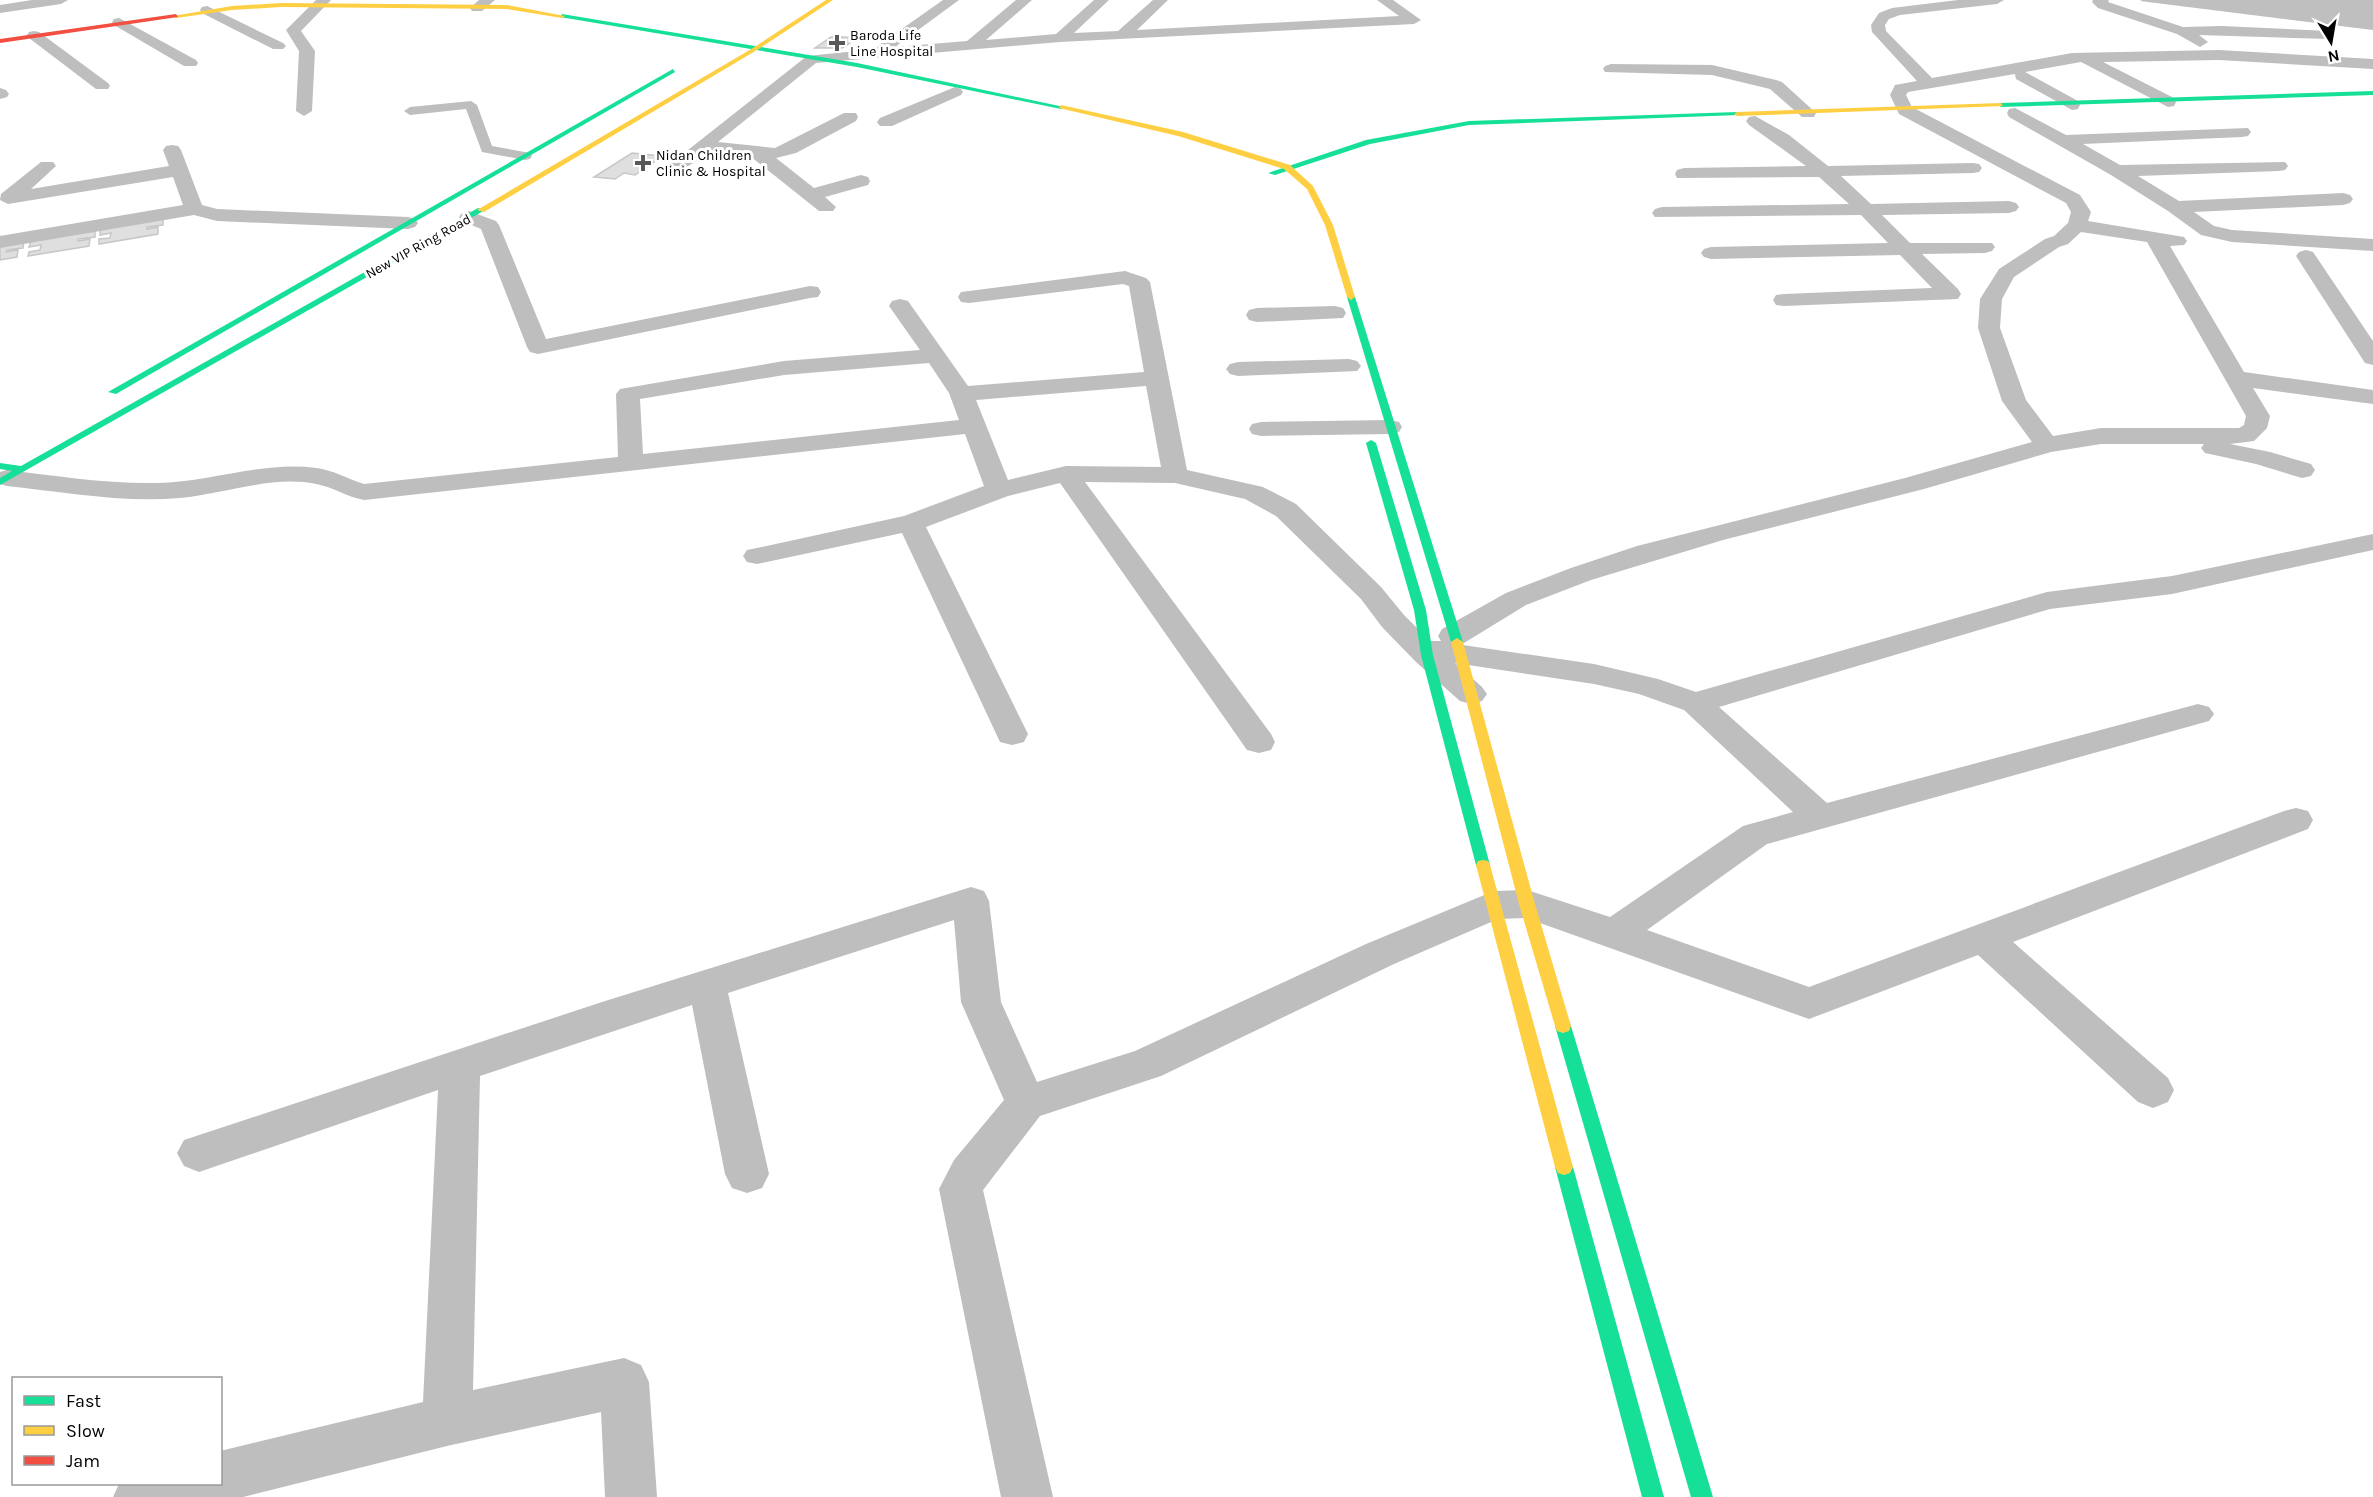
<svg xmlns="http://www.w3.org/2000/svg" width="2373" height="1497" viewBox="0 0 2373 1497" font-family="Karla,sans-serif">
<style>
.water{fill:#bfbfbf}
.building{fill:#dfdfdf;stroke:#c7c7c7;stroke-width:1.5}
.lines{fill:none;stroke-linecap:round;stroke-linejoin:round}
.lane{fill:#bebebe;fill-rule:evenodd}
.street{fill:#bebebe;fill-rule:evenodd}
.fast{fill:#16e098;fill-rule:evenodd}
.slow{fill:#ffcf43;fill-rule:evenodd}
.jam{fill:#f24e42;fill-rule:evenodd}
.poi-dot{fill:#595959;stroke:#fff;stroke-width:2}
.labels{text-anchor:middle;stroke-width:6;stroke-linejoin:round;paint-order:stroke}
.far-poi-label{font-size:14px;fill:#000;stroke:#fff;text-anchor:start}
.far-street-label{font-size:14px;fill:#000;stroke:#fff}
</style>
<rect width="100%" height="100%" fill="#fff"/>
<!-- water -->
<path class="water" d="M2142 0H2373V30L2140 1Z"/>
<!-- building -->
<g class="building">
<path d="M831 37H844L858 38 842 48H815Z"/>
<path d="M632 153 663 156 635 175 624 173 615 179 594 177Z"/>
<path d="M163 219V225L147 227V229L158 227V234L99 244V239L110 238 111 233 100 235V229Z"/>
<path d="M95 231V237L78 239V241L90 239 89 246 28 256 29 252 40 250 41 245 29 247 31 241Z"/>
<path d="M24 241 23 248 7 250 6 252 18 250 17 257 0 260V245Z"/>
</g>
<g class="lines">
<!-- lane -->
<path class="lane" d="M471 101 477 105 492 146 530 153 532 156 530 159 525 160 482 152 466 109 410 115 404 111 410 107Z"/>
<!-- street -->
<g class="street">
<path d="M32 0H68L61 4 0 13V5Z"/>
<path d="M316 0H331L301 31 315 51 312 111 304 116 296 111 299 51 286 30Z"/>
<path d="M479 0H495L482 11H472L470 8Z"/>
<path d="M943 0H959L895 47 967 41 1016 0H1032L986 40 1056 34 1094 0H1109L1074 33 1118 31 1153 0H1168L1137 30 1399 16 1377 0H1393L1421 20 1414 24 1060 42 816 63 718 142 775 148 844 113H856L858 117 856 121 796 153 776 158 814 188 861 175 868 177 870 181 868 185 825 197 836 207 833 211H819L750 156 706 152C696 160 686 172 672 169L669 165 807 56 876 49 879 45Z"/>
<path d="M1958 0H2004L1997 4 1900 15 1889 19 1885 25 1886 31 1932 78 2072 53 2219 50 2373 59V69L2219 60 2103 62 2174 98 2176 102 2174 106 2168 107 2081 62 2025 72 2078 101 2080 105 2078 109 2072 110 2016 79 2015 74 1908 92 1906 95 1912 107 2080 195 2091 212 2088 221 2184 237 2187 241 2184 245 2170 246 2244 372 2373 390V404L2253 388 2270 416 2267 428 2254 441 2230 444 2270 452 2311 464 2315 470 2311 476 2302 478 2256 464 2205 453 2201 448 2204 444H2101L2051 452 1924 489 1723 540 1591 580 1526 605 1464 643 1456 644 1594 664 1658 679 1696 692 2047 592 2172 576 2373 534V550L2172 594 2050 609 1719 707 1827 803 2198 704 2209 707 2214 714 2209 721 1767 844 1647 930 1809 987 2284 811 2296 808 2308 811 2313 820 2308 829 2013 942 2168 1078 2174 1090 2168 1102 2153 1108 2138 1102 1978 955 1809 1019 1526 918 1498 919 1394 964 1161 1076 1040 1116 983 1190 1053 1497H1001L939 1189 954 1160 1004 1100 961 1002 954 920 728 993 769 1174 762 1188 747 1193 732 1188 725 1174 692 1005 480 1076 473 1390 624 1358 641 1365 649 1382 657 1497H605L601 1412 447 1446 243 1497H113L119 1484H220V1451L423 1402 438 1090 199 1172 184 1166 177 1153 184 1140 602 1002 971 887 984 891 989 901 1001 1002 1037 1082 1135 1051 1366 944 1494 891 1527 890 1610 917 1743 826 1793 812 1684 710 1639 694 1594 684 1455 663 1482 687 1487 694 1482 701 1471 704 1460 701 1416 662 1382 627 1361 599 1276 516 1245 499 1175 483 1085 482 1271 734 1275 742 1271 750 1259 753 1247 750 1060 483 1008 496 926 527 1028 734 1024 742 1012 745 1000 742 902 533 757 564 747 562 743 556 747 550 757 548 904 516 984 486 965 434 364 500C347 497 333 487 316 484 272 475 225 494 180 498 122 503 64 492 7 486L0 484V472L7 470C57 476 107 484 157 483 211 482 263 461 316 468 333 470 348 479 364 484L618 457 616 394 620 389 784 361 920 350 889 306 892 301 900 299 908 301 968 386 1144 372 1129 286 1123 284 969 303 961 302 958 297 961 292 969 291 1125 271 1146 278 1150 282 1187 470 1263 487 1296 504 1381 587 1404 615 1430 641H1441L1438 636 1442 629 1506 593 1571 568 1637 546 1905 478 2032 442 2002 401 1978 328 1980 299 1999 269 2045 239 2054 236 2068 223 2071 212 2066 203 1899 114 1890 95 1895 85 1917 81 1872 32 1871 25 1879 13 1892 8ZM2081 232 2147 242 2246 416 2244 425 2239 428H2101L2053 436 2026 400 2000 328 2002 299 2014 277 2059 247 2068 244ZM929 363 949 393 959 420 643 454 640 399 784 375ZM1146 386 1161 467 1066 466 1008 480 976 400Z"/>
<path d="M2093 0H2109L2108 2 2183 27 2222 26 2329 31 2336 35 2329 39 2199 35 2208 42 2200 47 2177 34 2098 8 2092 2Z"/>
<path d="M207 6 283 43 286 46 283 49H273L202 13 200 10 202 7Z"/>
<path d="M119 18 196 60 198 63 196 66H184L114 25 112 22 114 19Z"/>
<path d="M34 31 39 32 108 83 110 86 108 89H96L29 38 27 35 29 32Z"/>
<path d="M1611 64 1712 65 1776 80 1782 82 1816 113 1814 117H1802L1770 89 1712 75 1605 72 1603 69 1605 66Z"/>
<path d="M955 87 961 89 963 92 961 95 892 126H880L877 122 880 118Z"/>
<path d="M0 88 6 90 9 94 7 97 0 99Z"/>
<path d="M2015 108 2066 135 2248 128 2251 132 2248 136 2242 137 2083 144 2120 165 2285 162 2288 166 2285 170 2279 171 2138 176 2179 201 2343 193 2350 195 2353 199 2350 203 2343 205 2194 212 2214 226 2232 230 2373 239V251L2232 242 2201 235 2168 211 2111 175 2009 117 2007 113 2009 109Z"/>
<path d="M1755 116 1789 135 1828 166 1973 163 1979 164 1982 168 1979 172 1973 173 1841 176 1871 204 2009 201 2016 203 2019 207 2016 211 2009 213 1882 215 1910 243H1992L1995 247 1992 251 1985 253 1922 254 1958 289 1961 294 1958 299 1784 306 1776 305 1773 300 1776 295 1784 294 1932 288 1900 255 1711 259 1704 257 1701 253 1704 249 1711 247 1888 243 1861 215 1655 217 1652 213 1655 209 1662 207 1849 204 1819 177 1677 178 1675 174 1677 170 1684 168 1806 166 1749 125 1746 121 1749 117Z"/>
<path d="M172 145 178 146 181 150 202 205 217 209 408 217 415 219 418 223 415 227 408 229 217 221 194 215 0 248V236L183 205 173 177 8 204 0 200 1 194 41 162H53L56 166 31 189 169 166 163 150 166 146Z"/>
<path d="M469 211 496 221 499 225 546 339 810 286 818 287 821 292 818 297 810 298 538 354 530 352 527 347 481 229 462 221 459 217 462 213Z"/>
<path d="M2306 250 2313 252 2373 341V365L2365 363 2296 256 2299 252Z"/>
<path d="M1335 306 1343 308 1346 313 1343 318 1257 322 1249 320 1246 315 1249 310 1257 308Z"/>
<path d="M1349 359 1357 361 1361 366 1357 371 1238 376 1230 374 1226 369 1230 364 1238 362Z"/>
<path d="M1390 420 1399 422 1402 427 1399 432 1390 434 1261 436 1252 434 1249 429 1252 424 1261 422Z"/>
</g>
<!-- fast -->
<g class="fast">
<path d="M562 14 857 63 1064 107 1061 109 857 67 560 17Z"/>
<path d="M673 69 675 72 116 394 108 392Z"/>
<path d="M2373 91V95L2001 107 1998 105 2001 103Z"/>
<path d="M1737 112 1739 115 1469 125 1370 144 1275 175 1268 173 1366 140 1469 121Z"/>
<path d="M478 208 485 210 0 485V478L12 471 0 469V463L21 466Z"/>
<path d="M1348 295 1355 297 1463 642 1461 645 1457 646 1451 642 1347 297Z"/>
<path d="M1371 440 1376 443 1426 610 1433 655 1490 865 1488 869H1478L1476 865 1421 655 1414 610 1366 443Z"/>
<path d="M1563 1019 1569 1021 1571 1026 1713 1497H1691L1555 1026 1557 1021Z"/>
<path d="M1564 1159 1570 1161 1573 1167 1664 1497H1642L1555 1167 1558 1161Z"/>
</g>
<!-- slow -->
<g class="slow">
<path d="M826 0H833L757 50 484 212 477 210 753 48Z"/>
<path d="M281 3 507 5 565 16 562 18 507 9 281 7 232 10 176 18 173 16 232 6Z"/>
<path d="M2001 103 2003 106 1737 116 1734 114 1737 112Z"/>
<path d="M1061 105 1183 132 1290 165 1313 186 1333 225 1355 297 1351 300 1347 297 1325 225 1307 189 1284 169 1178 136 1059 108Z"/>
<path d="M1457 638 1463 642 1535 904 1571 1026 1569 1031 1563 1033 1557 1031 1555 1026 1519 904 1451 642Z"/>
<path d="M1483 860 1488 861 1490 865 1573 1167 1570 1173 1564 1175 1558 1173 1555 1167 1476 865 1478 861Z"/>
</g>
<!-- jam -->
<path class="jam" d="M176 14 178 17 0 43V39Z"/>
</g>
<!-- markers -->
<g class="poi-dot">
<path d="M834 34h6v6h6v6h-6v6h-6v-6h-6v-6h6z"/>
<path d="M640 154h6v6h6v6h-6v6h-6v-6h-6v-6h6z"/>
</g>
<g class="labels">
<!-- far-poi labels -->
<g class="far-poi-label">
<text x="850" y="40">Baroda Life<tspan x="850" dy="16">Line Hospital</tspan></text>
<text x="656" y="160">Nidan Children<tspan x="656" dy="16">Clinic &amp; Hospital</tspan></text>
</g>
<!-- far-street labels -->
<g class="far-street-label">
<text transform="translate(418 246) rotate(-29)" y="5">New VIP Ring Road</text>
</g>
</g>
<!-- legend -->
<rect x="12" y="1377" width="210" height="108" fill="#ffffff" stroke="#999999" stroke-width="1.5"/>
<rect x="24" y="1396" width="30" height="9" fill="#16e098" stroke="#999999" stroke-width="1.5"/>
<text x="66" y="1407" font-size="18" fill="#000000">Fast</text>
<rect x="24" y="1426" width="30" height="9" fill="#ffcf43" stroke="#999999" stroke-width="1.5"/>
<text x="66" y="1437" font-size="18" fill="#000000">Slow</text>
<rect x="24" y="1456" width="30" height="9" fill="#f24e42" stroke="#999999" stroke-width="1.5"/>
<text x="66" y="1467" font-size="18" fill="#000000">Jam</text>
<!-- north arrow -->
<g transform="translate(2331 42) rotate(169)" stroke="#ffffff" stroke-width="4.5" paint-order="stroke">
<path d="M0-4.5L10 22L0 15L-10 22Z" fill="#000000"/>
<text y="-9" font-size="16" font-weight="bold" text-anchor="middle" fill="#000000">N</text>
</g>
</svg>
